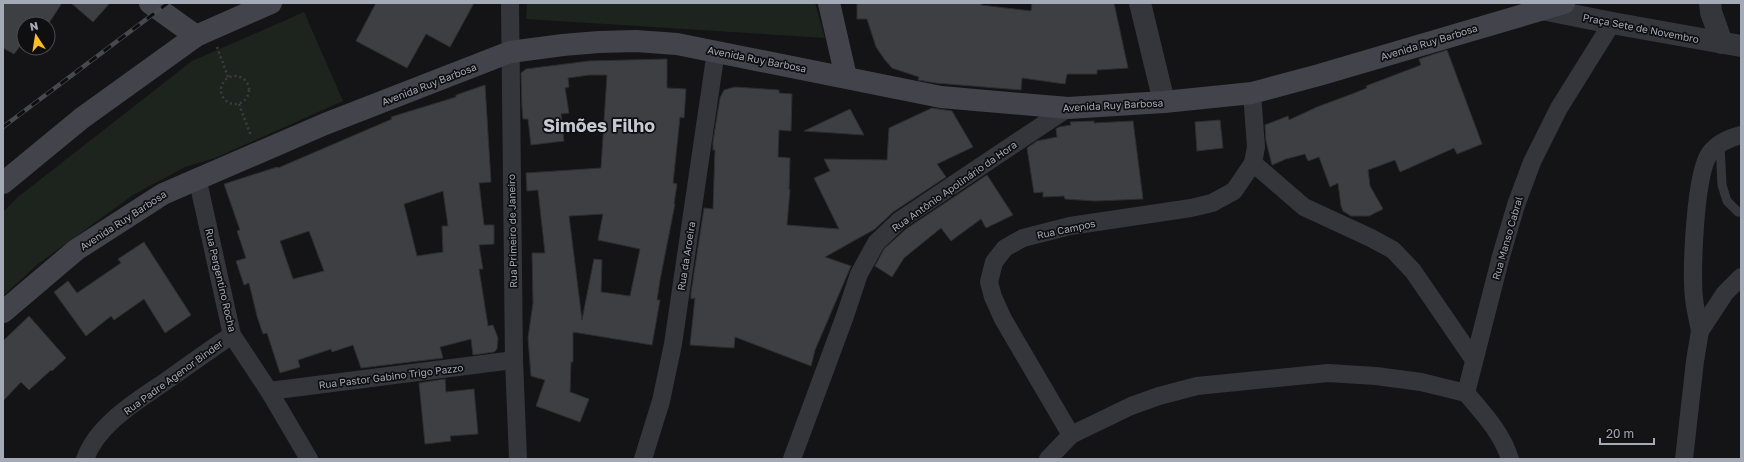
<svg xmlns="http://www.w3.org/2000/svg" width="1744" height="462" viewBox="0 0 1744 462" font-family="'Golos Text',sans-serif">
<style>
.green{fill:#1c241d}
.building{fill:#3e3f43;stroke:#2e2e32;fill-rule:evenodd}
.lines{fill:none;stroke-linecap:round;stroke-linejoin:round}
.path{stroke:#3b3d42;stroke-width:2.5;stroke-dasharray:2 3;stroke-linecap:butt}
.service{stroke:#35363b;stroke-width:9}
.minor{stroke:#35363b;stroke-width:18}
.tertiary{stroke:#35363b;stroke-width:22}
.secondary{stroke:#43444b;stroke-width:22}
.rail-casing{stroke:#484950;stroke-width:4.5}
.rail{stroke:#0f0f11;stroke-width:3;stroke-dasharray:9;stroke-linecap:butt}
.labels{text-anchor:middle;stroke-width:3.5;stroke-linejoin:round;paint-order:stroke}
.street-label{font-size:10px;fill:#a5aab7;stroke:#0f0f11}
.town-label{font-size:18px;font-weight:bold;fill:#c6c9d3;stroke:#0f0f11}
</style>
<rect width="100%" height="100%" fill="#141416"/>
<!-- green -->
<g class="green">
<path d="M527 3H815L825 38 526 19Z"/>
<path d="M304 12 343 101 215 158 185 167 133 195 38 264 3 296V212L18 197 192 61Z"/>
</g>
<!-- building -->
<g class="building">
<path d="M3 3H62L49 23 42 18 37 24H24V41L14 54 3 48Z"/>
<path d="M71 3H110L93 22Z"/>
<path d="M376 3H474L450 47 426 34 407 68 356 41Z"/>
<path d="M857 3H981V5L1031 11 1032 3H1114L1128 68 1097 70V74H1067L1065 84 1022 78 1021 90 936 83 918 80 919 77 892 68 885 60 876 47 867 19H857Z"/>
<path d="M1447 50 1482 144 1457 154 1454 148 1400 172 1395 160 1368 170 1370 186 1383 209 1369 216H1351L1343 211 1341 206 1338 183 1330 187 1319 157 1308 161 1305 154 1286 159 1272 165 1266 141 1265 125 1288 116 1289 120 1317 107 1352 94 1367 88 1366 86 1421 65 1419 59Z"/>
<path d="M667 59V88L686 89 684 118 680 117 673 183 677 184 674 204H675L660 280 657 300H660L652 345 573 332V362H571L570 392 589 399 580 422 536 406 545 380 531 376 528 338 533 303 532 253H545L538 190 527 191 526 173 601 168 607 75H589L568 78 569 87 565 88 569 113 561 114 564 141 531 145 528 119H523L522 108 521 73 526 69 589 61ZM603 214 598 240 640 249 630 296 601 292 602 260 594 259 582 320 569 216Z"/>
<path d="M485 85 491 182 479 183 484 225H494V244L479 245 483 269H479L488 326 493 325 498 338 497 349 494 352 473 355 471 339 440 347 443 358 361 368 353 345 332 352 331 349 298 360 300 367 280 373 267 333 263 334 257 316 249 283 244 285 236 261 246 258 237 231 240 230 224 184 277 167 278 168 392 119 391 117 456 97V95ZM443 191 448 226H442L443 252 417 256 404 204ZM309 231 324 271 293 279 280 241Z"/>
<path d="M735 87 779 90V93L792 94 791 131 779 130 778 157 790 158 789 190 790 189 787 225 839 229 814 178 830 171 824 159 887 160 889 128 932 108 952 111 973 147 937 164 946 177 893 212 875 229 825 257 851 266 815 350 811 366 735 337 734 348 690 345 695 298 691 299V293L704 208 713 209 715 150H713V141L720 98 724 90Z"/>
<path d="M850 109 864 135 804 131Z"/>
<path d="M1220 120 1223 148 1197 151 1195 122Z"/>
<path d="M1094 121V123L1133 121 1143 199 1095 201 1065 199 1064 196 1043 197V192L1034 193 1027 148 1037 141 1057 137 1056 129 1059 127 1071 125 1070 122Z"/>
<path d="M987 175 1013 215 986 228 981 219 951 241 941 228 904 258 892 277 875 266 884 249 906 229Z"/>
<path d="M144 242 191 315 165 333 144 299 114 320 111 316 86 336 54 292 68 281 77 293 121 263 118 259Z"/>
<path d="M29 316 66 358 52 371 51 370 29 390 21 382 3 401V341Z"/>
<path d="M445 379 446 392 474 389 478 434 450 436 451 441 425 444 419 383Z"/>
</g>
<g class="lines">
<!-- path -->
<g class="path">
<path d="M217 47 228 77"/>
<circle cx="235" cy="90" r="14"/>
<path d="M239 104 251 136"/>
</g>
<!-- service -->
<path class="service" d="M1720 144 1722 185 1727 201 1738 212H1741"/>
<!-- minor -->
<g class="minor">
<path d="M510 3 514 360 518 459"/>
<path d="M1253 163 1304 207 1371 238 1393 250 1413 271 1474 360"/>
<path d="M197 177 232 335 269 391 309 459"/>
<path d="M1700 331C1698 320 1695 309 1694 298 1691 272 1695 172 1710 153 1717 144 1729 138 1741 135"/>
<path d="M269 391 514 360"/>
<path d="M1466 393 1501 256 1516 205 1532 162 1559 108 1612 23"/>
<path d="M1466 393C1483 413 1502 433 1510 459"/>
<path d="M1071 435 1003 319 993 297 989 282 994 262 1005 248 1023 238 1070 226 1191 208 1212 203 1234 191 1253 163 1256 147 1252 93"/>
<path d="M85 459C98 423 139 400 169 379 190 364 211 349 232 335"/>
<path d="M643 459 661 401 673 344 716 51"/>
<path d="M792 459 845 316 859 274 876 243 899 221 1068 108"/>
<path d="M1048 459 1071 435 1131 406 1159 396 1197 386 1328 373 1376 376 1421 382 1466 393"/>
<path d="M1684 459 1695 361 1700 331 1725 293 1741 277"/>
</g>
<!-- tertiary -->
<g class="tertiary">
<path d="M1140 3 1164 102"/>
<path d="M1710 3 1711 12 1722 43"/>
<path d="M1542 9 1612 23 1741 46"/>
</g>
<!-- secondary -->
<g class="secondary">
<path d="M150 3 196 36"/>
<path d="M829 3 846 77"/>
<path d="M3 183 82 118 196 36 271 3"/>
<path d="M3 312 76 250 163 194 325 124 510 52 563 45 599 42 636 41 677 44 941 97 1068 108 1164 102 1252 93 1319 75 1564 3"/>
</g>
<!-- rail casing -->
<g class="rail-casing">
<path id="rail" d="M3 127 168 3"/>
</g>
<!-- rail -->
<use href="#rail" class="rail"/>
</g>
<g class="labels">
<!-- street labels -->
<g class="street-label">
<text transform="translate(1641 28) rotate(11)" y="4">Praça Sete de Novembro</text>
<text transform="translate(1429 42) rotate(-17)" y="4">Avenida Ruy Barbosa</text>
<text transform="translate(757 59) rotate(11)" y="4">Avenida Ruy Barbosa</text>
<text transform="translate(429 84) rotate(-21)" y="4">Avenida Ruy Barbosa</text>
<text transform="translate(1113 105) rotate(-3)" y="4">Avenida Ruy Barbosa</text>
<text transform="translate(954 186) rotate(-35)" y="4">Rua Antônio Apolinário da Hora</text>
<text transform="translate(123 220) rotate(-33)" y="4">Avenida Ruy Barbosa</text>
<text transform="translate(1066 229) rotate(-12)" y="4">Rua Campos</text>
<text transform="translate(512 231) rotate(-91)" y="4">Rua Primeiro de Janeiro</text>
<text transform="translate(1507 238) rotate(-74)" y="4">Rua Manso Cabral</text>
<text transform="translate(686 256) rotate(-81)" y="4">Rua da Aroeira</text>
<text transform="translate(221 280) rotate(77)" y="4">Rua Pergentino Rocha</text>
<text transform="translate(391 376) rotate(-7)" y="4">Rua Pastor Gabino Trigo Pazzo</text>
<text transform="translate(173 377) rotate(-36)" y="4">Rua Padre Agenor Binder</text>
</g>
<!-- town labels -->
<g class="town-label">
<text x="599" y="132">Simões Filho</text>
</g>
</g>
<!-- border -->
<rect width="1744" height="462" fill="none" stroke="#a5aab7" stroke-width="8"/>
<!-- north arrow -->
<g transform="translate(36 36) rotate(348)"><circle r="19" fill="#0f0f11" stroke="#4b4d53"/>
<path d="M0-3L7 15L0 10L-7 15Z" fill="#fcbd26"/>
<text y="-6" font-size="11" font-weight="bold" text-anchor="middle" fill="#a5aab7">N</text>
</g>
<!-- scale -->
<path d="M1600 438v6h54v-6" fill="none" stroke="#a5aab7" stroke-width="2"/>
<text x="1606" y="438" font-size="12" fill="#a5aab7" stroke="#0f0f11" stroke-width="3" paint-order="stroke">20 m</text>
</svg>
